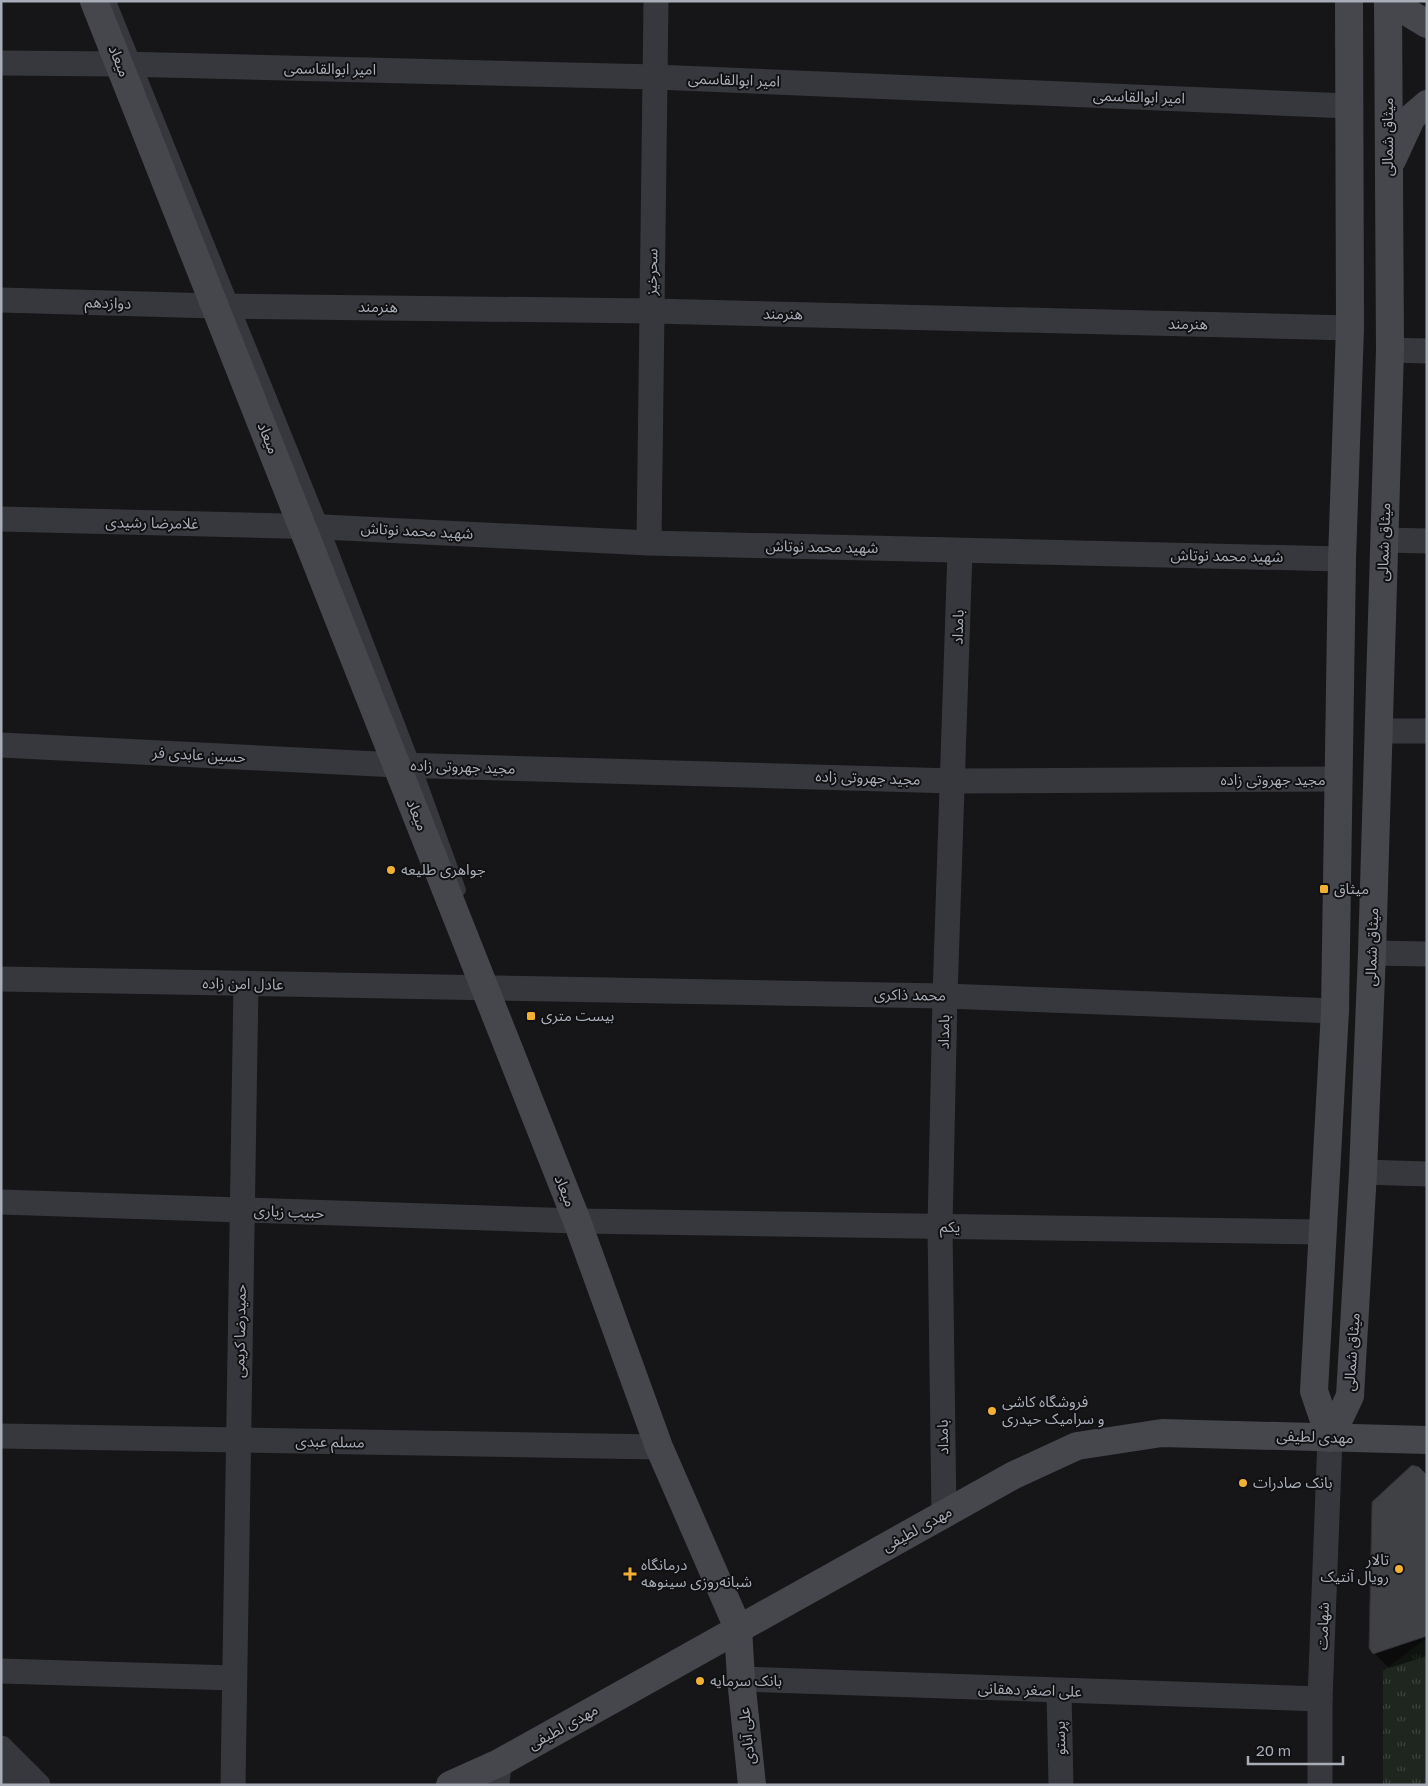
<svg xmlns="http://www.w3.org/2000/svg" width="1428" height="1786" viewBox="0 0 1428 1786" font-family="'Golos Text','Noto Sans Arabic',sans-serif">
<style>
.park{fill:url(#park-tufts)}
.shadow{fill:#0007}
.building{fill:#404145;stroke:#303034}
.lines{fill:none;stroke-linecap:round;stroke-linejoin:round}
.lane{stroke:#37383d;stroke-width:12}
.street{stroke:#37383d;stroke-width:25}
.secondary{stroke:#45474d;stroke-width:28}
.poi-dot{fill:#f2b134;stroke:#111113;stroke-width:2}
.labels{text-anchor:middle;stroke-width:4;stroke-linejoin:round;paint-order:stroke}
.street-label{font-size:15px;fill:#a8adb8;stroke:#111113}
.poi-label{font-size:15px;fill:#a8adb8;stroke:#111113;text-anchor:start}
</style>
<defs>
<pattern id="park-tufts" width="24" height="20" patternUnits="userSpaceOnUse" patternTransform="scale(1.25)"><rect width="24" height="20" fill="#1e261f"/><path d="M3 7l-1-3M5 7V3M7 7l1-3M15 17l-1-3M17 17v-4M19 17l1-3" fill="none" stroke="#3c433d"/></pattern>
</defs>
<rect width="100%" height="100%" fill="#161618"/>
<!-- park -->
<path class="park" d="M1427 1638V1785H1383V1671Z"/>
<!-- shadow -->
<path class="shadow" d="M1427 1476V1656L1389 1668 1374 1653Z"/>
<!-- building -->
<path class="building" d="M1412 1465 1419 1467 1427 1475V1636L1373 1654 1369 1648 1372 1502Z"/>
<g class="lines">
<!-- lane -->
<path class="lane" d="M110 1 323 527 415 766 460 890"/>
<!-- street -->
<g class="street">
<path d="M1 63 120 64 655 77 1349 106"/>
<path d="M1 300 215 306 652 311 1350 328"/>
<path d="M1390 350 1427 351"/>
<path d="M1 519 323 527 649 543 1342 559"/>
<path d="M1384 540 1427 541"/>
<path d="M649 543 656 1"/>
<path d="M1378 731H1427"/>
<path d="M1 745 397 765 953 781 1339 779"/>
<path d="M1372 953 1427 954"/>
<path d="M1 979 945 996 1335 1011"/>
<path d="M1363 1172 1427 1174"/>
<path d="M1 1202 577 1221 1322 1232"/>
<path d="M1 1436 659 1447"/>
<path d="M944 1514 940 1227 945 996 960 551"/>
<path d="M1 1671 234 1678"/>
<path d="M741 1679 1320 1699"/>
<path d="M1059 1691 1061 1785"/>
<path d="M1 1748 38 1785"/>
<path d="M1 1776H29"/>
<path d="M233 1785 246 984"/>
<path d="M497 1785 499 1763"/>
<path d="M1320 1785V1699L1330 1438"/>
</g>
<!-- secondary -->
<g class="secondary">
<path d="M94 1 577 1221 659 1447 738 1628 741 1679 752 1785"/>
<path d="M1389 1 1427 24"/>
<path d="M1392 160 1412 117 1427 104"/>
<path d="M1330 1438 1350 1396 1363 1172 1372 953 1390 350 1388 1"/>
<path d="M1330 1438 1314 1391 1335 1011 1342 559 1350 328 1349 1"/>
<path d="M450 1785 499 1763 1014 1475 1077 1446 1162 1433 1427 1440"/>
</g>
</g>
<!-- markers -->
<g class="poi-dot">
<circle cx="391" cy="870" r="5"/>
<rect x="1319" y="884" width="10" height="10" rx="2.5"/>
<rect x="526" y="1011" width="10" height="10" rx="2.5"/>
<circle cx="992" cy="1411" r="5"/>
<circle cx="1243" cy="1483" r="5"/>
<circle cx="1399" cy="1569" r="5"/>
<path d="M627.5 1566.5h5v5h5v5h-5v5h-5v-5h-5v-5h5z"/>
<circle cx="700" cy="1681" r="5"/>
</g>
<g class="labels">
<!-- street labels -->
<g class="street-label">
<text transform="translate(119 61) rotate(68)" y="5">میعاد</text>
<text transform="translate(330 69) rotate(1)" y="5">امیر ابوالقاسمی</text>
<text transform="translate(734 80) rotate(2)" y="5">امیر ابوالقاسمی</text>
<text transform="translate(1139 97) rotate(2)" y="5">امیر ابوالقاسمی</text>
<text transform="translate(1388 137) rotate(-90)" y="5">میثاق شمالی</text>
<text transform="translate(652 272) rotate(-89)" y="5">سحرخیز</text>
<text transform="translate(108 303) rotate(2)" y="5">دوازدهم</text>
<text transform="translate(378 307) rotate(1)" y="5">هنرمند</text>
<text transform="translate(783 314) rotate(1)" y="5">هنرمند</text>
<text transform="translate(1188 324) rotate(1)" y="5">هنرمند</text>
<text transform="translate(268 438) rotate(68)" y="5">میعاد</text>
<text transform="translate(152 523) rotate(1)" y="5">غلامرضا رشیدی</text>
<text transform="translate(417 531) rotate(3)" y="5">شهید محمد نوتاش</text>
<text transform="translate(1384 542) rotate(-88)" y="5">میثاق شمالی</text>
<text transform="translate(822 547) rotate(1)" y="5">شهید محمد نوتاش</text>
<text transform="translate(1227 556) rotate(1)" y="5">شهید محمد نوتاش</text>
<text transform="translate(958 627) rotate(-88)" y="5">بامداد</text>
<text transform="translate(199 755) rotate(3)" y="5">حسین عابدی‌ فر</text>
<text transform="translate(463 767) rotate(2)" y="5">مجید جهروتی زاده</text>
<text transform="translate(868 778) rotate(2)" y="5">مجید جهروتی زاده</text>
<text x="1273" y="785">مجید جهروتی زاده</text>
<text transform="translate(417 815) rotate(68)" y="5">میعاد</text>
<text transform="translate(1372 947) rotate(-88)" y="5">میثاق شمالی</text>
<text transform="translate(243 984) rotate(1)" y="5">عادل امن زاده</text>
<text transform="translate(910 995) rotate(1)" y="5">محمد ذاکری</text>
<text transform="translate(944 1032) rotate(-89)" y="5">بامداد</text>
<text transform="translate(565 1191) rotate(68)" y="5">میعاد</text>
<text transform="translate(289 1212) rotate(2)" y="5">حبیب زیاری</text>
<text transform="translate(950 1227) rotate(1)" y="5">یکم</text>
<text transform="translate(240 1331) rotate(-89)" y="5">حمیدرضا کریمی</text>
<text transform="translate(1352 1352) rotate(-86)" y="5">میثاق شمالی</text>
<text transform="translate(943 1437) rotate(-91)" y="5">بامداد</text>
<text transform="translate(1315 1437) rotate(2)" y="5">مهدی لطیفی</text>
<text transform="translate(330 1442) rotate(1)" y="5">مسلم عبدی</text>
<text transform="translate(917 1529) rotate(-29)" y="5">مهدی لطیفی</text>
<text transform="translate(1323 1626) rotate(-88)" y="5">شهامت</text>
<text transform="translate(1030 1690) rotate(2)" y="5">علی اصغر دهقانی</text>
<text transform="translate(563 1727) rotate(-29)" y="5">مهدی لطیفی</text>
<text transform="translate(747 1736) rotate(-96)" y="5">علی آبادی</text>
<text transform="translate(1060 1738) rotate(-91)" y="5">پرستو</text>
</g>
<!-- poi labels -->
<g class="poi-label">
<text x="401" y="875">جواهری طلیعه</text>
<text x="1334" y="894">میثاق</text>
<text x="541" y="1021">بیست متری</text>
<text x="1002" y="1407">فروشگاه کاشی<tspan x="1002" dy="17">و سرامیک حیدری</tspan></text>
<text x="1253" y="1488">بانک صادرات</text>
<text x="1389" y="1565" text-anchor="end">تالار<tspan x="1389" dy="17">رویال آنتیک</tspan></text>
<text x="641" y="1570">درمانگاه<tspan x="641" dy="17">شبانه‌روزی سینوهه</tspan></text>
<text x="710" y="1686">بانک سرمایه</text>
</g>
</g>
<!-- border -->
<rect width="1428" height="1786" fill="none" stroke="#a8adb8" stroke-width="5"/>
<!-- scale -->
<path d="M1248 1756v8h95v-8" fill="none" stroke="#a8adb8" stroke-width="2.5"/>
<text x="1256" y="1756" font-size="15" fill="#a8adb8" stroke="#111113" stroke-width="4" paint-order="stroke">20 m</text>
</svg>
